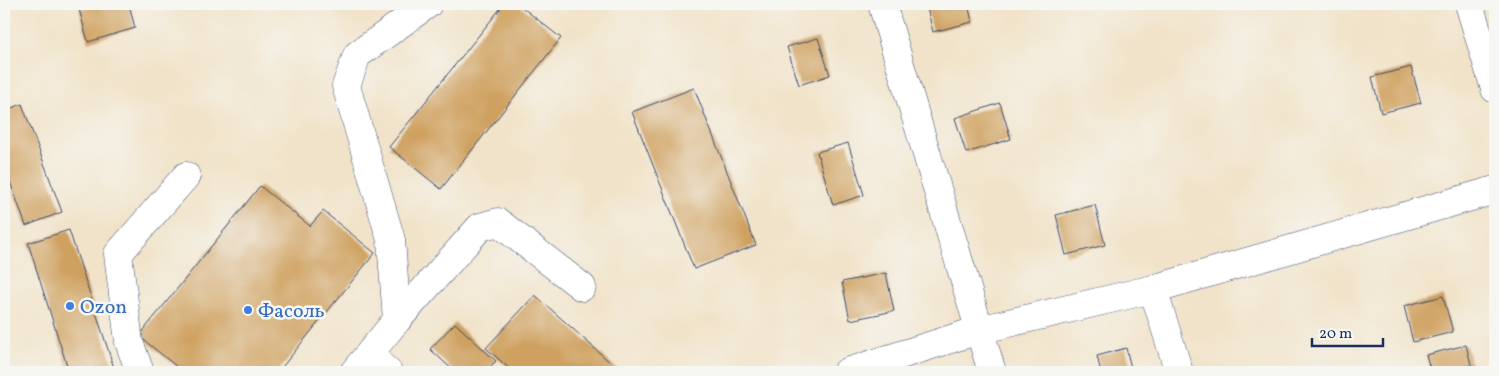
<svg xmlns="http://www.w3.org/2000/svg" width="1499" height="376" viewBox="0 0 1499 376" font-family="Vollkorn,serif">
<style>
.building{fill:#cfa161}
.lines{fill:none;stroke-linecap:round;stroke-linejoin:round}
.minor-casing{stroke:#3b4a6e;stroke-width:29}
.minor{stroke:#fff;stroke-width:28}
.shop-dot{fill:#3f7fe0;stroke:#f6f6f2;stroke-width:2}
.labels{text-anchor:middle;stroke-width:5;stroke-linejoin:round;paint-order:stroke}
.shop-label{font-size:20px;fill:#366cbe;stroke:#f6f6f2;text-anchor:start}
</style>
<rect width="100%" height="100%" fill="#f6f6f2"/>
<filter id="ink" filterUnits="userSpaceOnUse"><feTurbulence type="fractalNoise" baseFrequency=".02" numOctaves="2"/><feDisplacementMap in="SourceGraphic" scale="10" xChannelSelector="R" yChannelSelector="G"/><feConvolveMatrix kernelMatrix="1 2 1 2 8 2 1 2 1" color-interpolation-filters="sRGB"/></filter>
<filter id="wash" filterUnits="userSpaceOnUse"><feTurbulence type="fractalNoise" baseFrequency=".0096" numOctaves="4" result="noise"/><feDisplacementMap in="SourceGraphic" scale="20" xChannelSelector="R" yChannelSelector="G"/><feGaussianBlur stdDeviation="1.12" result="paint"/><feColorMatrix in="noise" values="0 0 0 0 0 0 0 0 0 0 0 0 0 0 0 0 0 1.4 0 .05"/><feComposite in="paint" operator="in"/></filter>
<g filter="url(#wash)">
<rect width="100%" height="100%" fill="#f1e3c9"/>
<g id="blocks">
<!-- building -->
<g class="building">
<path d="M99 4H129L135 28 88 42 79 9Z"/>
<path d="M504 4H518L561 38 441 189 389 147Z"/>
<path d="M926 4H968L972 22 933 32Z"/>
<path d="M818 38 830 75 799 85 787 47Z"/>
<path d="M1411 67 1421 103 1381 113 1372 77Z"/>
<path d="M694 88 756 245 694 269 632 112Z"/>
<path d="M1000 103 1011 139 966 153 955 118Z"/>
<path d="M22 104 62 212 26 226 4 165V111Z"/>
<path d="M848 143 864 195 833 205 817 152Z"/>
<path d="M260 186 310 226 323 211 375 253 278 372H183L139 336Z"/>
<path d="M1095 205 1105 245 1066 255 1056 215Z"/>
<path d="M69 230 114 368 102 372H69L28 243Z"/>
<path d="M886 273 894 311 850 320 842 282Z"/>
<path d="M535 295 621 372H513L486 348Z"/>
<path d="M1443 296 1453 332 1413 342 1404 306Z"/>
<path d="M455 323 496 361 485 372H455L430 349Z"/>
<path d="M1466 345 1473 372H1431L1426 355Z"/>
<path d="M1126 348 1132 372H1101L1097 356Z"/>
</g>
</g>
</g>
<g filter="url(#ink)">
<use href="#blocks" fill-opacity="0" stroke="#3b4a6e" stroke-width="1"/>
<g class="lines">
<!-- minor casing -->
<g class="minor-casing">
<g id="minor">
<path d="M882 4 992 372"/>
<path d="M1469 4 1495 89"/>
<path d="M1153 289 1179 372"/>
<path d="M397 320 480 227 498 222 582 287"/>
<path d="M369 355 388 372"/>
<path d="M140 372 129 342 118 254 186 176"/>
<path d="M354 372 397 320 391 240 346 86 357 55 428 4"/>
<path d="M847 372 979 330 1153 289 1495 190"/>
</g>
</g>
<!-- minor -->
<use href="#minor" class="minor"/>
</g>
</g>
<!-- markers -->
<g class="shop-dot">
<circle cx="70" cy="306" r="5"/>
<circle cx="248" cy="310" r="5"/>
</g>
<g class="labels">
<!-- shop labels -->
<g class="shop-label">
<text x="80" y="313">Ozon</text>
<text x="258" y="317">Фасоль</text>
</g>
</g>
<!-- margin -->
<rect width="1499" height="376" fill="none" stroke="#f6f6f2" stroke-width="20"/>
<!-- scale -->
<path d="M1312 338v8h71v-8" fill="none" stroke="#1b2f5e" stroke-width="2.5"/>
<text x="1319" y="338" font-size="15" fill="#1b2f5e" stroke="#f6f6f2" stroke-width="4" paint-order="stroke">20 m</text>
</svg>
